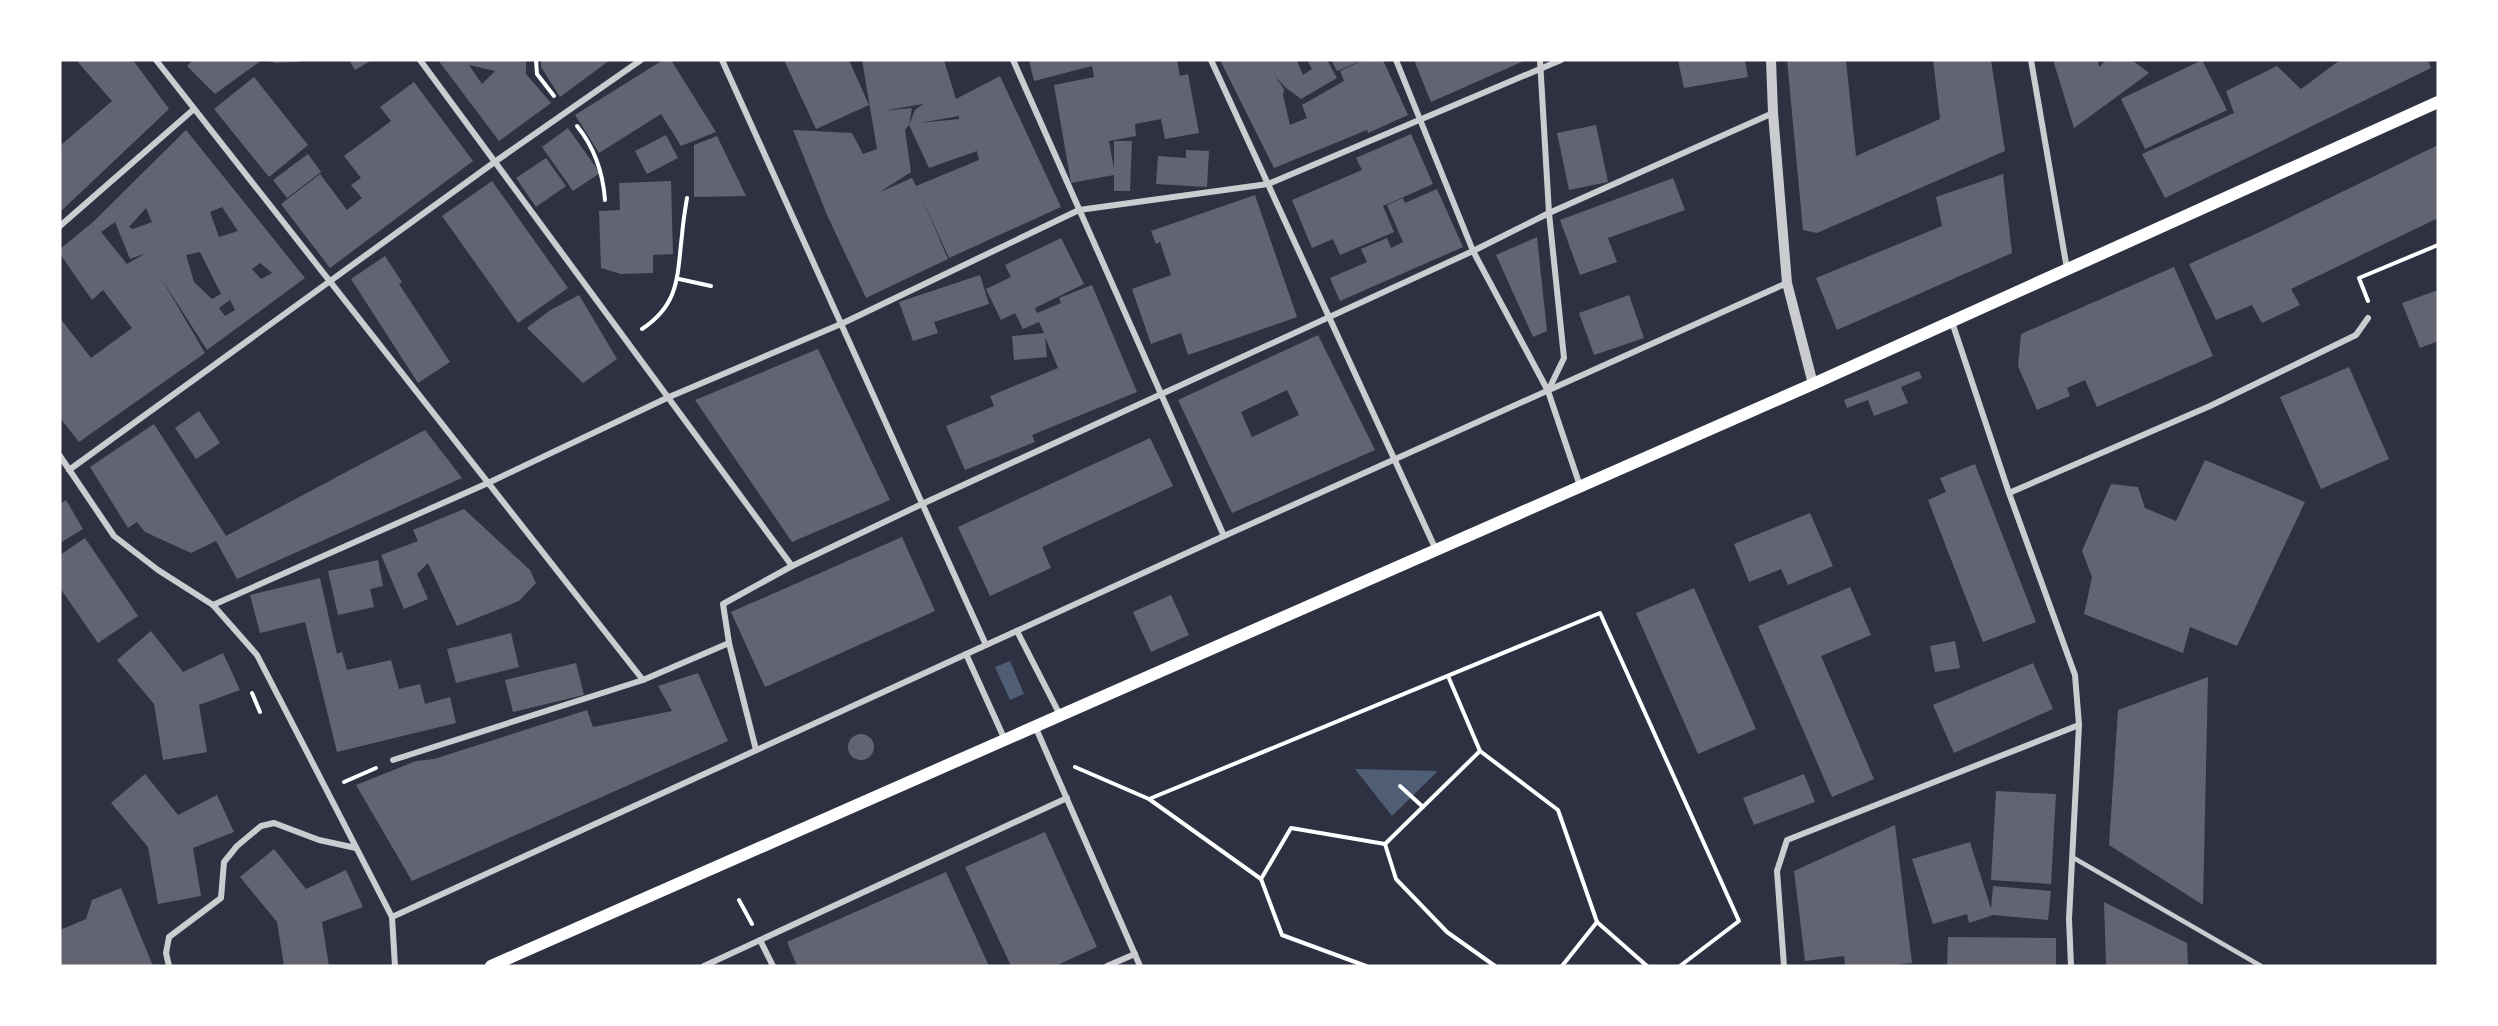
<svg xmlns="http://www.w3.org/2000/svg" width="2498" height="1026" viewBox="0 0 2498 1026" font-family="Karla,sans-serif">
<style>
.water{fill:#4f5d75}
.building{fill:#626471;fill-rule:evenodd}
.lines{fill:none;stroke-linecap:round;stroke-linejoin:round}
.path{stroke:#fff;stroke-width:4}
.service{stroke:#caccd0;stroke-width:4.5}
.minor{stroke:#caccd0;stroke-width:6}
.tertiary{stroke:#caccd0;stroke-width:10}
.secondary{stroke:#fff;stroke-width:12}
</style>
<rect width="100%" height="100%" fill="#2d3142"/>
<!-- water -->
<g class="water">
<path d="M1010 661 1024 694 1010 700 995 667Z"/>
<path d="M1355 769 1438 771 1392 816Z"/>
</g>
<!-- building -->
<g class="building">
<path d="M76 60H133L169 109 60 212V146L112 101Z"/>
<path d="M193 60H262L215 94 187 66Z"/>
<path d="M264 60H300L299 62 276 63Z"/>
<path d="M349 60H372L355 70Z"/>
<path d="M438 60H526V74L551 103 499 141ZM469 65 495 71 482 84Z"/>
<path d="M541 60H610L560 97 541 67Z"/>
<path d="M663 60H671L716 132 681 146 661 114 599 153 575 115Z"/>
<path d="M784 60H849L869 105 816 129Z"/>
<path d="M862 60H944L956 99 1000 76 1061 207 949 258 921 196 948 259 866 298 827 215 793 130 852 133 863 154 877 149ZM923 104 915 110 909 125 929 168 977 151 979 160 916 186 912 178 880 192 911 172 905 130 909 125 912 108 883 111ZM959 116V119L919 123Z"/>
<path d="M1029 60H1177L1180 76 1188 74 1199 133 1165 139 1161 119 1135 124 1136 136 1109 141 1114 169V141H1132L1130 191H1114V175L1071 183 1054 85 1094 77 1092 66 1034 81Z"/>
<path d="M1220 60H1300L1297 61 1303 75 1312 69 1307 60H1327L1337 78 1301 99 1285 87 1275 76 1284 89 1283 95 1290 125 1307 118 1302 105 1344 81 1340 71 1363 60H1383L1408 115 1368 133 1367 130 1274 168Z"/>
<path d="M1331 60H1363L1337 71Z"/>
<path d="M1414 60H1526L1431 102Z"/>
<path d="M1678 60H1745L1748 77 1684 88Z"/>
<path d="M1787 60H1846L1856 156 1940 119 1933 60H1991L2005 151 1817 233 1803 230Z"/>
<path d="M2053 60H2098L2099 67 2106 60H2132L2149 73 2074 128Z"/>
<path d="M2202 60 2227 110 2145 149 2121 99Z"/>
<path d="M2340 60H2428L2431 68 2165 198 2142 154 2234 113 2226 91 2277 66 2301 89Z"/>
<path d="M254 77 308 145 269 177 214 109Z"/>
<path d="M414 82 473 161 330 268 281 204 320 174 347 210 362 198 351 185 361 178 344 156 391 121 380 107Z"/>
<path d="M1596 125 1608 182 1569 190 1557 133Z"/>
<path d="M568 128 600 173 573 191 542 147Z"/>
<path d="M186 130 305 278 207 350 161 278 205 353 79 442 60 418V318L91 358 132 328 103 290 92 300 60 254V249L93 222ZM222 207 238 231 219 237 210 212ZM146 208 152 222 133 229 129 227ZM115 222 130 259 146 253 127 264 101 232ZM200 252 221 294 212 299 194 282 186 255ZM260 263 272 273 261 279 252 269ZM230 300 235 310 225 316 219 308Z"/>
<path d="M1411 134 1433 184 1383 206 1394 232 1340 255 1333 239 1312 248 1292 200 1362 170 1356 158Z"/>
<path d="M666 135 678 158 647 174 635 151Z"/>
<path d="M717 136 746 196 694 197V145Z"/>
<path d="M2438 145V222L2436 219 2291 289 2300 305 2262 323 2252 305 2216 320 2189 264 2262 231Z"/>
<path d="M1186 150 1209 151 1207 187 1156 184 1158 156 1186 158Z"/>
<path d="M308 154 321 172 287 198 273 180Z"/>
<path d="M546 158 566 186 536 207 516 178Z"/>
<path d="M2003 174 2012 253 1837 330 1816 278 1942 226 1936 197Z"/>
<path d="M1673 178 1685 210 1608 238 1617 262 1580 275 1560 220Z"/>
<path d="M492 181 568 288 518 323 442 216Z"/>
<path d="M671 181 673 254 653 255V273L621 274 601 268 599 211 620 210 619 183Z"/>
<path d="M1437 189 1463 247 1340 301 1330 278 1367 262 1361 249 1387 238 1391 248 1403 242 1387 205 1403 198 1405 203Z"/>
<path d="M1255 195 1297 317 1188 355 1181 333 1151 344 1132 289 1171 275 1160 242 1156 244 1151 231Z"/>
<path d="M1537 237 1547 331 1533 337 1496 255Z"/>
<path d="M1061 238 1084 284 1035 308 1037 313 1061 303 1059 298 1092 285 1137 392 1032 435 1035 442 965 470 946 426 994 406 990 396 1058 368 1045 337 1047 357 1014 360 1012 336 1044 333 1039 322 1023 329 1015 313 1001 320 986 289 1011 277 1005 265Z"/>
<path d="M385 256 402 282 399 284 450 362 418 383 351 279Z"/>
<path d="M2174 267 2213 356 2097 407 2085 380 2067 388 2070 396 2037 410 2018 366 2021 334Z"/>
<path d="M980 275 989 304 934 322 938 333 913 341 899 302Z"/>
<path d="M2438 290V341L2420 348 2402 303Z"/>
<path d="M579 295 617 359 583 383 527 328 549 311Z"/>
<path d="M1629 295 1644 338 1594 355 1579 313Z"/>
<path d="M1318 335 1375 450 1232 513 1178 400ZM1287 390 1299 415 1252 437 1241 412Z"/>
<path d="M818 349 890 500 792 542 695 400Z"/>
<path d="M2349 367 2389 459 2321 489 2280 397Z"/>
<path d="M1919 371 1922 378 1901 387 1908 403 1874 416 1868 400 1847 408 1844 400Z"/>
<path d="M199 411 220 443 196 459 175 428Z"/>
<path d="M154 424 226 536 425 430 462 478 237 579 216 541 191 553 145 532 137 522 128 528 90 467Z"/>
<path d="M1150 438 1173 486 1042 547 1051 568 990 596 958 527Z"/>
<path d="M2205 460 2305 502 2237 646 2190 627 2183 653 2084 614 2092 577 2082 551 2111 484 2138 487 2145 508 2176 521Z"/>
<path d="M1975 464 2036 622 1983 642 1928 500 1946 492 1940 478Z"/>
<path d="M66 500 83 529 60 543V504Z"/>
<path d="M464 509 530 570 536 583 519 601 457 626 428 563 417 574 428 599 404 609 381 555 418 541 413 530Z"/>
<path d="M1810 513 1833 566 1788 585 1781 569 1749 582 1734 544Z"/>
<path d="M902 537 935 611 765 687 731 612Z"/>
<path d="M85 538 138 616 98 643 60 588V555Z"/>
<path d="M378 560 383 586 370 589 374 607 338 615 328 571Z"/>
<path d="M320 578 337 654 342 652 347 670 391 660 399 689 420 684 425 704 450 697 456 723 337 752 305 622 260 633 250 595Z"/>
<path d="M1850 587 1871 635 1821 656 1874 779 1832 797 1758 626Z"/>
<path d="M1694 588 1756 729 1698 754 1636 613Z"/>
<path d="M1171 595 1189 635 1151 652 1133 612Z"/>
<path d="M151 631 183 672 223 653 240 690 199 705 207 752 163 760 154 704 117 660Z"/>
<path d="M511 633 519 667 456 683 447 649Z"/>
<path d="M1955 641 1960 668 1935 672 1930 646Z"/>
<path d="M576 663 584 695 513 712 505 680Z"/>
<path d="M2033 663 2053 709 1954 753 1933 705Z"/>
<path d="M698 673 728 741 412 881 356 785 416 761 434 759 587 710 593 727 672 711 658 686Z"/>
<path d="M2208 677 2203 905 2109 845 2118 710Z"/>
<circle cx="861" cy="747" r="13"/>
<path d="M145 774 178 815 217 795 234 832 193 848 201 896 158 904 148 847 111 803Z"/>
<path d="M1804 774 1815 802 1754 825 1743 798Z"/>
<path d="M1996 791 2056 794 2051 884 1991 880Z"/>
<path d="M1895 825 1912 963 1883 966H1845L1844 956 1805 961 1794 871Z"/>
<path d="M1045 832 1097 947 1055 966H1011L965 867Z"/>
<path d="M1970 842 1991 909 1993 886 2051 891 2048 920 1993 915 1969 923 1967 914 1933 924 1912 859Z"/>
<path d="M274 849 306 889 346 870 363 907 322 922 329 966H284L277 922 240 877Z"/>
<path d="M946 872 989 966H797L787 942Z"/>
<path d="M121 888 153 966H61L60 930 86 919 92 900Z"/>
<path d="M2104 902 2187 943 2188 966H2106Z"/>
<path d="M1948 937 2056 938V966H1947Z"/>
</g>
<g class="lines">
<!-- path -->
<g class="path">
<path d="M536 60 537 74 554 96"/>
<path d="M577 126C594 147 603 173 605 200"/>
<path d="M679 279 711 286"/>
<path d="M2368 301 2359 278 2438 245"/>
<path d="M642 329C680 304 677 276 682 235 683 223 685 210 687 198"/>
<path d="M1448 676 1480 751 1558 810 1597 922 1647 966"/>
<path d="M252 693 260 712"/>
<path d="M1075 767 1149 799 1261 879 1282 935 1366 966"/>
<path d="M344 782 376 768"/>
<path d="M1400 786 1423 807"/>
<path d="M1149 799 1600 613 1739 921 1680 966"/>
<path d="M1385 844 1480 751"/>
<path d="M1261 879 1291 828 1385 844 1396 879 1447 932 1495 966"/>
<path d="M739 900 752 924"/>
<path d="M1562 966 1597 922"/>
</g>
<!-- service -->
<path class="service" d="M2072 857 2261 966"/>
<!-- minor -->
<g class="minor">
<path d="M156 60 643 680"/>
<path d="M420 60 792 566"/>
<path d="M722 60 986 645"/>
<path d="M1013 60 1224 536"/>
<path d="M1211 60 1436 550"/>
<path d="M1396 60 1473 251 1548 391 1580 486"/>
<path d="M1540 60 1549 213 1564 358 1548 391"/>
<path d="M2031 60 2067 269"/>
<path d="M60 226 194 109"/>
<path d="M1952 322 2009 493 2075 675 2079 725 2069 919 2071 966"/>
<path d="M60 456 114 536 158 570 213 605 257 655 392 917 395 966"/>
<path d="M69 470 496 161 641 60"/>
<path d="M2009 493 2210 406 2356 335 2368 318"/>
<path d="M213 605 488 483 669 397 841 324 1079 210 1268 184 1561 60"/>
<path d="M1017 631 1060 715"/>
<path d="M966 654 1005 740"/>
<path d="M1035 726 1140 966"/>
<path d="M756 750 729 643 723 604 792 566 922 504 1473 251 1549 213 1773 113"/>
<path d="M393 760 643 680 729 643"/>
<path d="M392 917 1224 536 1787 283"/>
<path d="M760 940 773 966"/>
<path d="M169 966 166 953 169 937 221 898 224 862 237 846 261 826 274 823 319 840 356 848"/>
<path d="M704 966 1067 798"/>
<path d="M1107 966 1135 954"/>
<path d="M1784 966 1777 871 1787 840 2079 725"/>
</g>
<!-- tertiary -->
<path class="tertiary" d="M1771 60 1773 113 1787 283 1813 384"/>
<!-- secondary -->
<path class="secondary" d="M491 966 1813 384 2438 102"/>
</g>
<!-- border -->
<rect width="2498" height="1026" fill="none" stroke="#ffffff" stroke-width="123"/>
</svg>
